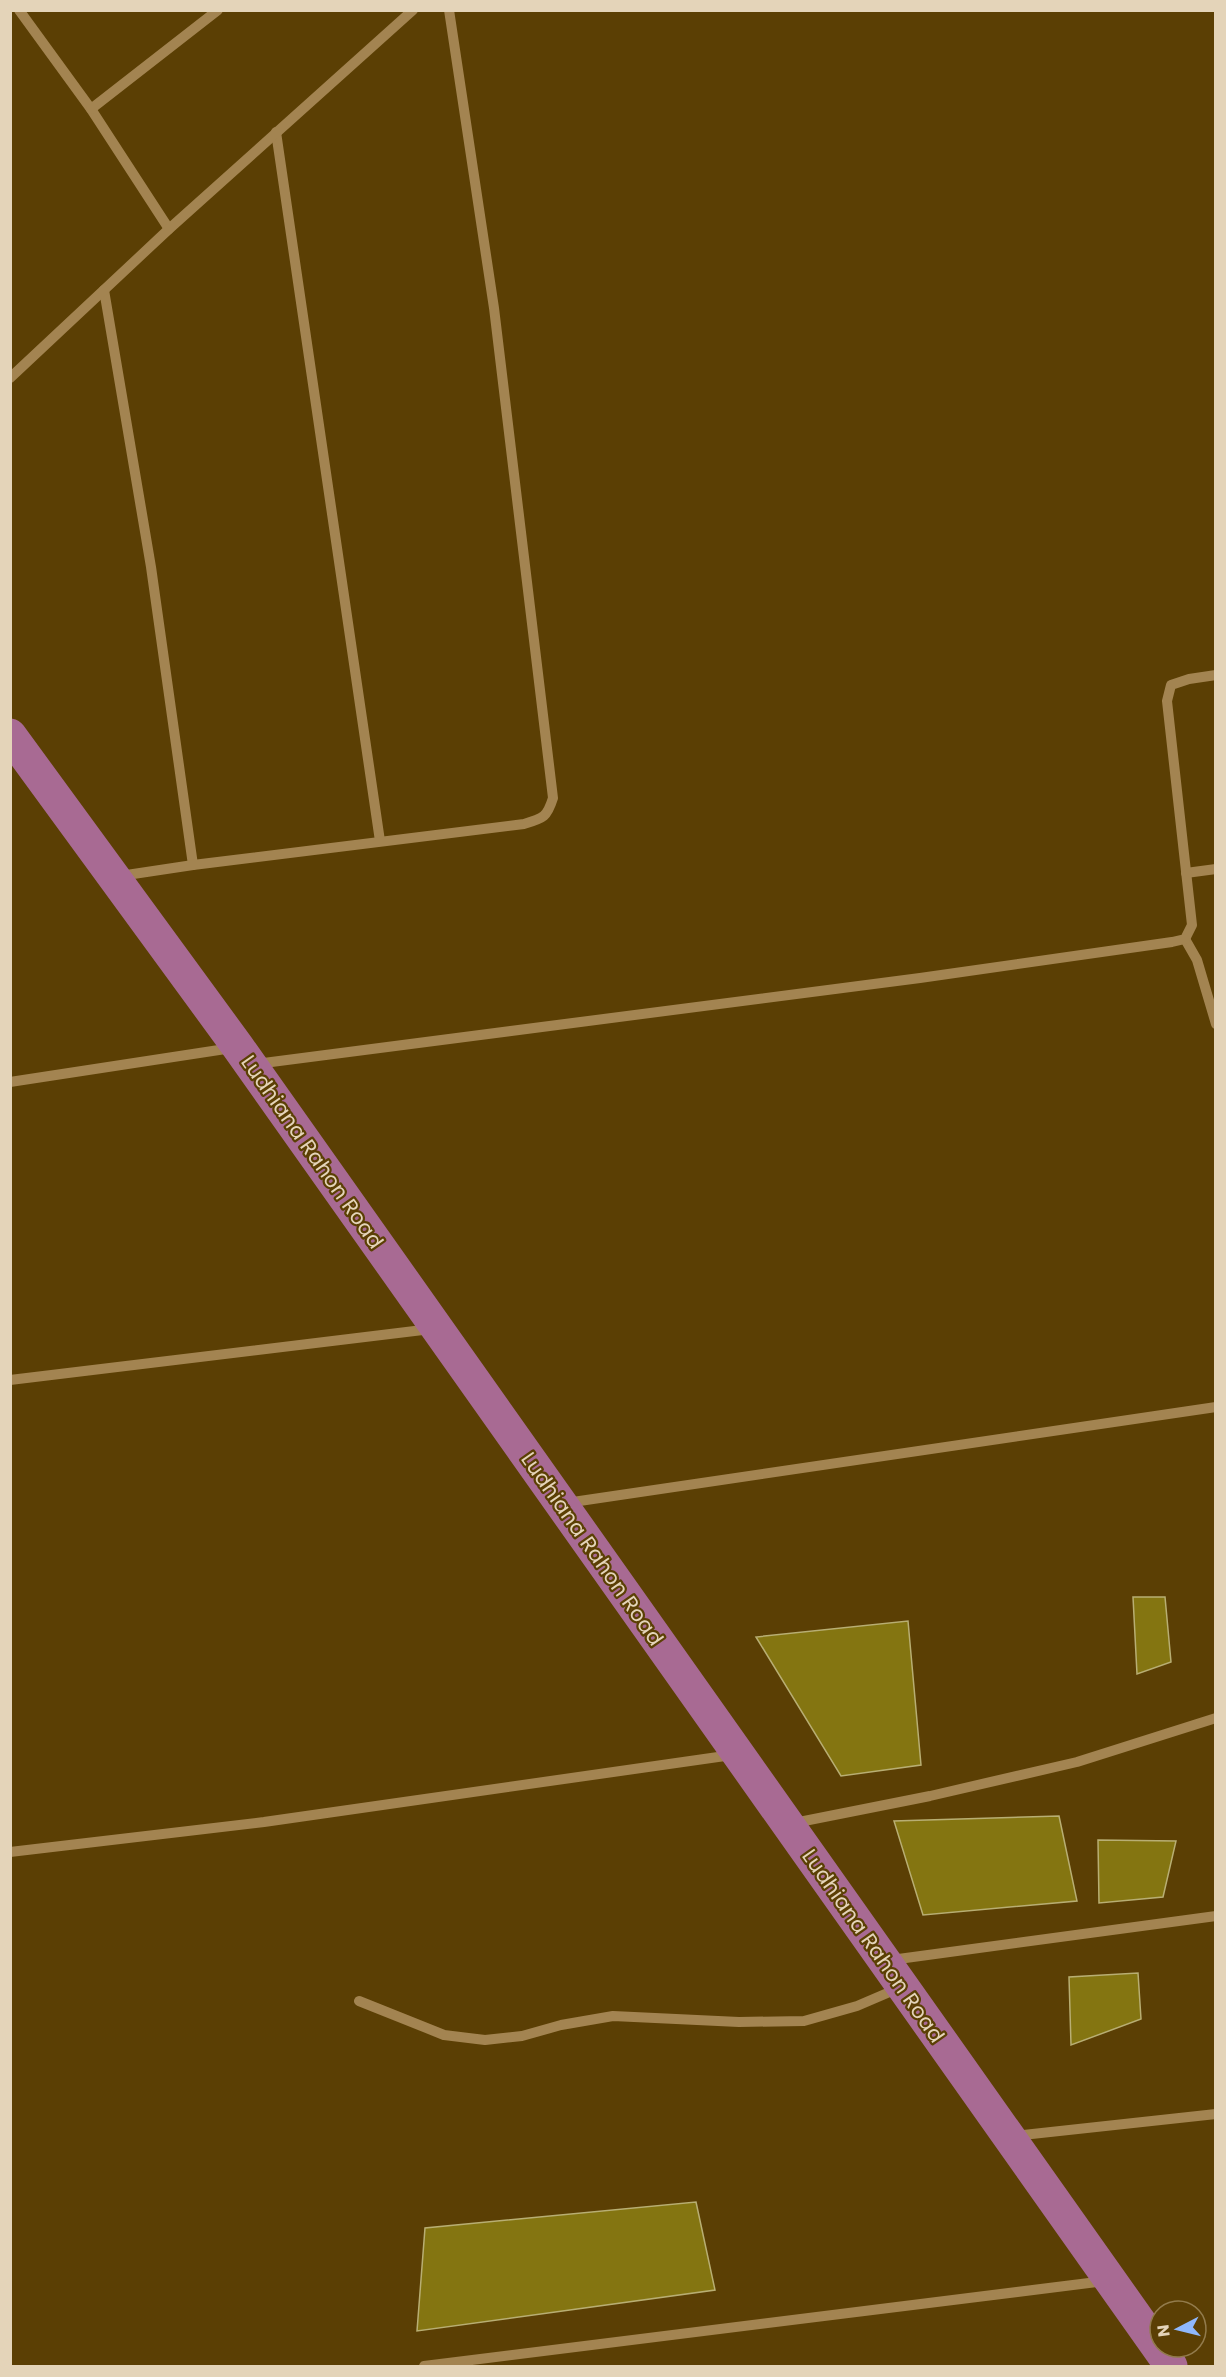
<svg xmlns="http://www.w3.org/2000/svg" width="1226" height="2377" viewBox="0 0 1226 2377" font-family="Poppins,sans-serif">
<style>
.building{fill:#847511;stroke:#b8ae73;stroke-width:1.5}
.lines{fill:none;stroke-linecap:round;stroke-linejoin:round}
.minor{stroke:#a38451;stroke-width:10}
.major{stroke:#a86a93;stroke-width:33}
.labels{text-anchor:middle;stroke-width:4.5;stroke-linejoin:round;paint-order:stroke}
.street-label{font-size:21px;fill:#e4d4b9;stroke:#5b3f04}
</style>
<rect width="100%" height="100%" fill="#5b3f04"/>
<!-- building -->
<g class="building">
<path d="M1133 1597H1165L1171 1662 1137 1674Z"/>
<path d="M908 1621 921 1765 841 1776 756 1637Z"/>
<path d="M1059 1816 1077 1901 923 1915 894 1821Z"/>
<path d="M1098 1840 1176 1841 1163 1897 1099 1903Z"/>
<path d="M1138 1973 1141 2019 1071 2045 1069 1977Z"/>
<path d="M696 2202 715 2290 417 2331 425 2228Z"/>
</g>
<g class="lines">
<!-- minor -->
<g class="minor">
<path d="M19 10 91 109 169 229"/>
<path d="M91 109 218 10"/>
<path d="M276 132 380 841"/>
<path d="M104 290 151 567 193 865"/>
<path d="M10 378 169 229 413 10"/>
<path d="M1186 873 1216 869"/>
<path d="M120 876 193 865 524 824C544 818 547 817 553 798L494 308 449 10"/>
<path d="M1185 939 1197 960 1216 1024"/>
<path d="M256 1064 920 978 1172 942 1185 939 1192 925 1167 701 1171 685 1189 679 1216 675"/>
<path d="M10 1082 232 1048"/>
<path d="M10 1380 431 1329"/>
<path d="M566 1503 1216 1407"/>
<path d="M794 1823 930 1796 1077 1762 1216 1718"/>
<path d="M10 1852 264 1822 732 1755"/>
<path d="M891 1960 1216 1916"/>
<path d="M359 2001 444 2035 485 2040 522 2036 561 2025 613 2016 739 2022 804 2021 857 2006 899 1988"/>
<path d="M1014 2136 1216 2114"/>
<path d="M424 2366 1105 2281"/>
</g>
<!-- major -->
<path class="major" d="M10 735 238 1047 1171 2366"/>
</g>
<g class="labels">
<!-- street labels -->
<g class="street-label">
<text transform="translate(312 1152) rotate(55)" y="7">Ludhiana Rahon Road</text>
<text transform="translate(592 1549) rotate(55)" y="7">Ludhiana Rahon Road</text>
<text transform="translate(873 1946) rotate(55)" y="7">Ludhiana Rahon Road</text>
</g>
</g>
<!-- border -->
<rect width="1226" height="2377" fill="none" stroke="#e4d4b9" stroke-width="24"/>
<!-- north arrow -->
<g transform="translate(1178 2329) rotate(263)"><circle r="28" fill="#5b3f04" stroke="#927b4c" stroke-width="1.5"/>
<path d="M0-4.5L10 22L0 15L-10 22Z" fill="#8fb8fd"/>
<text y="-9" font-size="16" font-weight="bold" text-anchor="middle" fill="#e4d4b9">N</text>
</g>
</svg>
